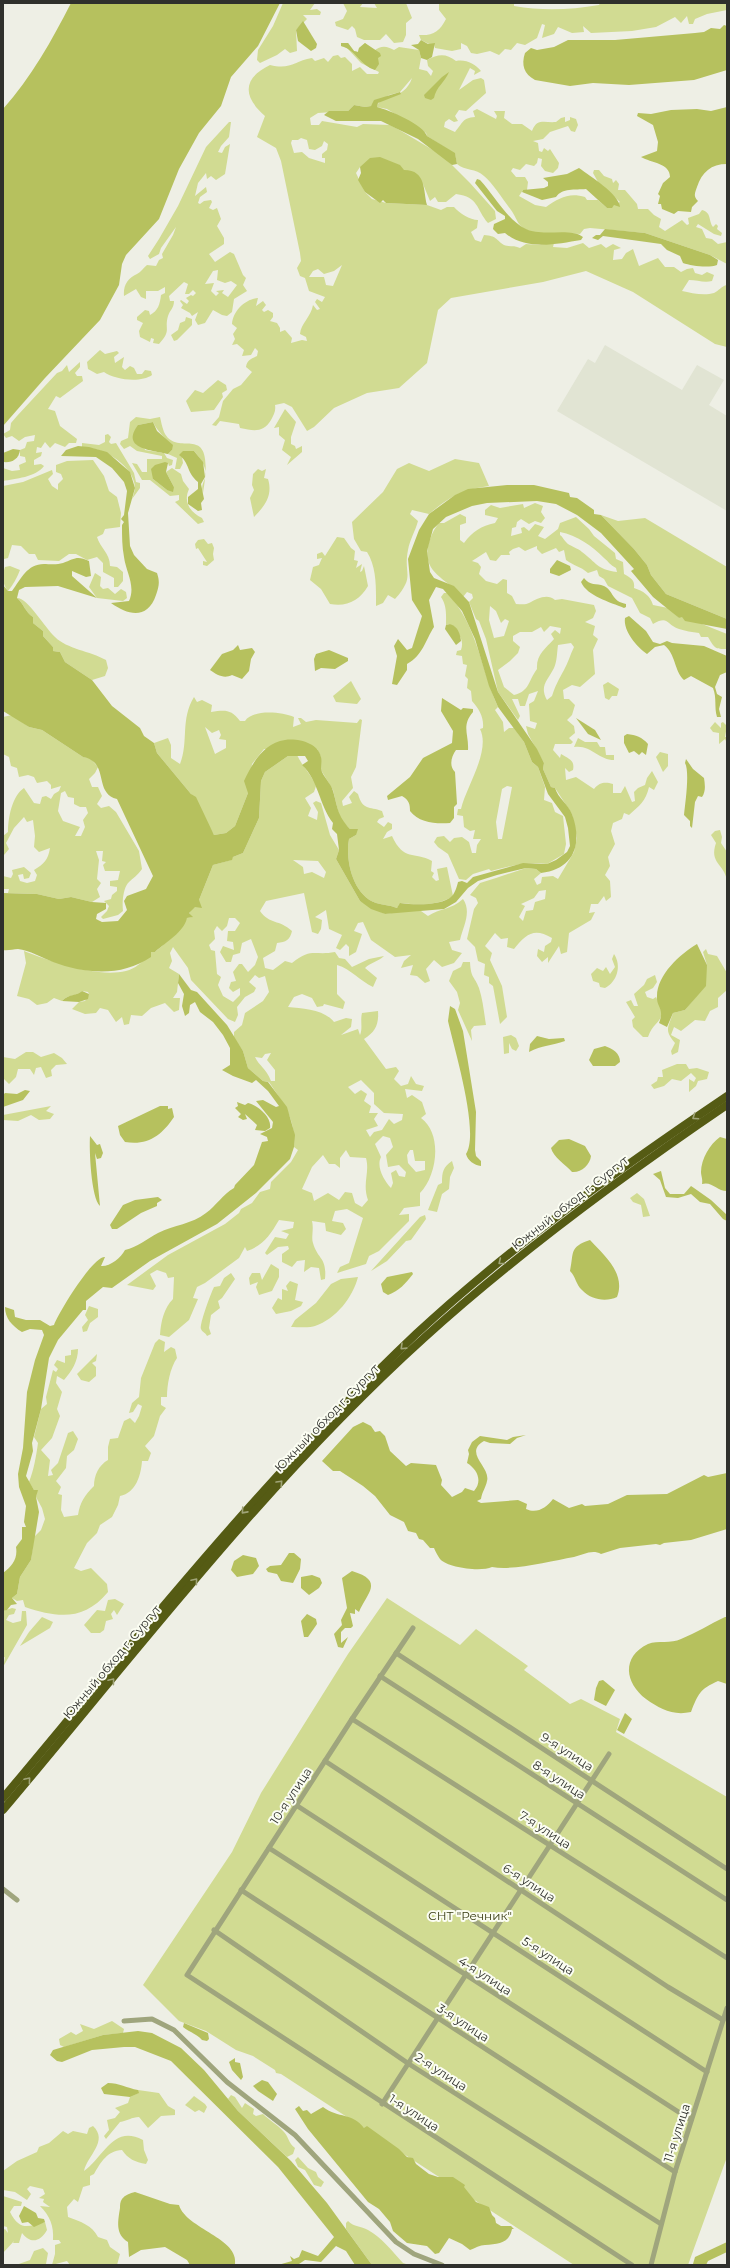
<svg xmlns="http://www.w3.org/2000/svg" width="730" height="2268" viewBox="0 0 730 2268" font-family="Montserrat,sans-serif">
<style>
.built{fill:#e1e4d3}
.green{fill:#d1db92;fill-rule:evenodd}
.water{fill:#b6c15e}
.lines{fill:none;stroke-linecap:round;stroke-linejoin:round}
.minor{stroke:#9fa57d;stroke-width:5}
.trunk{stroke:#555b14;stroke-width:8}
.oneway{stroke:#a0a478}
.labels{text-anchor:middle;stroke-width:4;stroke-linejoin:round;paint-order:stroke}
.street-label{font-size:12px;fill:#2f302c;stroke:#fbfdf2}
.park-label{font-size:12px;fill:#373b11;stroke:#fbfdf2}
</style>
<rect width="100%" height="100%" fill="#eeefe5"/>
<!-- built -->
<path class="built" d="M605 345 682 390 697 365 724 380 709 405 727 416V511L557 411 588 359 595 363Z"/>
<!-- green -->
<g class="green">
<path d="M283 3H315L310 10 317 9 321 12 320 15H303L307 19 296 30 297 51 290 53 285 49 277 55 260 63 257 60 258 50 273 26Z"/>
<path d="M343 3H363L360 7 377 8 374 3H406L412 18 406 23V35L403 42 394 43 386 34 380 40H364L357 37 355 29 352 26 348 30 336 26 335 22 343 19 347 11Z"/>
<path d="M439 3H514V6C542 11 570 10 599 5L600 3H727V10L707 14 695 19 693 24H689L687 16 681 23 675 17 656 27 632 31 591 33 583 26 584 32 572 33 558 27 554 34 542 38 545 25 542 24 537 38 525 45 517 43 511 50 505 49 499 55 490 51 477 54 471 53 467 46 461 43V49L452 51 435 48 434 44H429L421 40 419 35C433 36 440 31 446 19L439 10Z"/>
<path d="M341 43H348L354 51 358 52 359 48 365 43 374 51C381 45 387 46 394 50L399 47 419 50 421 58 419 69 427 71 431 76 433 71 428 66 427 60C438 54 446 53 456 61 466 59 475 64 481 71L474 75 475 71 470 68 459 90 473 80 481 78 484 80 486 93 466 111 459 110 455 116 458 121 454 122 449 119 445 122 444 127 455 132C463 123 462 118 475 117L473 111 477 109 496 119 497 116 494 111H505L504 118 512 124H522L532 131C537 118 544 123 556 122L561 118 565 117V122L570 120V117L576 119 578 125 575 132 571 131 568 126 550 132 543 139 533 141 538 143 539 151 542 152 544 148 548 151 550 149 559 163 558 168 553 173 545 171 541 166 542 159 538 158 537 163 534 166 526 164 520 170 513 168 511 171 516 177H525L528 182 527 190H523L519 196 535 205 546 207C559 198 569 192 585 197L587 200H598L607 208 620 202 598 182 593 173 594 170H599L604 176 612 179 613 183 616 180 619 184 618 190H625L637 204 638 209H648L654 215 661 219 659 227 665 231 682 220 687 225 689 224 688 218 699 214 702 210C712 213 708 220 713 227L716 224 718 226 717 229 722 233 721 236 714 234 698 224 696 227 702 229 706 238 712 239 718 244 727 242V264L710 255 645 233 590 228 584 229 580 234C566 233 550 236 537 233 516 228 520 223 511 210 504 201 492 182 484 176 476 168 465 171 457 164L455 154 427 136 426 133 387 109 377 107C379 94 404 102 412 78L400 92 389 95 371 106 365 107 354 105 348 111 318 113 310 118 311 125H319L322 121 357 127 363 124 390 125 396 128 443 156 470 183 495 211 496 219 488 223C476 209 479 197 456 194L446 202H438L435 197 430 201 423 184 404 170 360 167 356 173 365 192 372 199 386 203 427 205 441 210 447 207H454C459 213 470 220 478 220L477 228 471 232 475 240 481 242 484 235C497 236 495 239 504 245 509 247 515 245 520 248L526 244 539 245 554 243 553 247 567 248 583 243 589 248 601 244 606 248 613 244 621 248 614 250 613 260 622 259 626 253 633 249 639 266 658 258 665 267H674L681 272 687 269 693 268 695 273 702 275 707 272 714 275 712 281C704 283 697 280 689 280L682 291C691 293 704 296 714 293 719 291 721 286 727 285V347L715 344 633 292 586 271 543 282 451 298 438 310 427 363 399 388 367 393 334 408 314 427 307 431 292 407 284 403 275 405C276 411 274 414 271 420 263 433 254 431 240 428L239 424 220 421 216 426 212 425 219 417 223 401 233 389 241 385 252 372 246 367C247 360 251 359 257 356L258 351 255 348 251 355 242 356 244 350 237 344 232 345 235 339 233 334 237 328 232 324C233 311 245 299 258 298L256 306 263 301 266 305 262 310 264 312 268 310 273 313V317L270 321 277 323 280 328V332L285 330 292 338 291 343 302 340 307 341 306 337 300 334C301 323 311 317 313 305L317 310 320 309 315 302 317 299 322 302 325 297 309 291 305 278 300 276 297 268 301 261 300 253 281 161 276 148 257 137 265 116C242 96 243 78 270 65 291 70 294 61 312 58L315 61 324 58 328 62 333 56 338 55 341 58 345 57 352 64V71L360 67 367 74H378L379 72 361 63 347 48 341 46ZM301 138 307 140 309 149 315 150 322 146 324 141 328 144 327 150 322 154V158H325V163L309 158 302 152 294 153 291 143 292 140H298ZM342 265 333 286 326 285 324 277H309L313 271 318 269 324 274 334 271Z"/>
<path d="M229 122H231L229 137 221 146 218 152 222 153 225 147 230 144 225 174 216 180 211 176 207 179 206 173 198 183 195 196 206 187 207 192 200 197 198 203 200 204 204 201 211 200 212 202 209 208 213 210 217 208 221 219 217 226 224 238V244L209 254 215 262 230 252 234 254 243 275 246 278 243 285 247 291 234 299 232 312 227 316 222 315 213 310 205 323 198 325 195 320 198 312 192 316 190 313 181 308 183 305 180 301 181 300 187 304 189 301 186 298 191 295 193 296 196 293 193 290 189 294H185L188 284 184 282 169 296 170 301H174C174 308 170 310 168 316 164 330 172 330 159 344L153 343 154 339 151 338 150 342 140 337 139 331 143 323 137 320V317L145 310 149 311 150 315C158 311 160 304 161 295L165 293V287L158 291H146V299L141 297 136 289 124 296C123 285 128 278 137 274 141 272 143 268 147 265L156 266 159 260 163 258 162 254 173 235 176 227 161 248 159 254 150 259 148 256 159 239 178 206 206 147ZM218 270 217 280 225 283 231 281 237 285 228 297 222 293 224 290 216 291 219 293 216 296 211 291 214 283 205 284 213 271Z"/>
<path d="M186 317 192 319V325L177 340 174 341 171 335 178 330 180 323 185 321Z"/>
<path d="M100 350 105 354 117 351 119 353 114 357 115 363 124 357 122 367 125 370 130 366 134 368 137 374H142L145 370 151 371 152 375C141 383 115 380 104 372L97 374 88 369 87 362Z"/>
<path d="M80 362V367L75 373 77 376H82L83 381 60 398 56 396 48 409 55 411 60 426 77 439 76 443H69L65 447 55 443 50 448 45 442 41 448 37 447 36 453 42 452 41 456 34 460V465L41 464 44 466C36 477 15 479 3 481V468L12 471 20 470 19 465 26 462 25 457 20 456V450L25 448 27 442 34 441 35 435 25 437 19 441 12 436 6 438 3 434 10 430 11 423 17 416 57 373 62 371 67 365 69 372Z"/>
<path d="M218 380 226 385 227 390 222 393 223 397 214 410 191 412 186 401 195 390 203 393Z"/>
<path d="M285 409 296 422 291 437V444L295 446 296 449 302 446V452L287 465 291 457 282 450 285 440 279 435V427L274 428Z"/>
<path d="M136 417 150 419 160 417C161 421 162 427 164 432 178 461 216 415 203 493 201 486 203 484 205 478 208 468 200 458 194 451L180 455 182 457 183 463 180 469H175L177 458 168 454 172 450C168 439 158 433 153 422L138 425 145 450 164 453 167 458 173 460 172 465 169 466 168 463 153 479 167 490 174 487 166 472 172 468 181 474 183 481 189 489C183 502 190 512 202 518L204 522 198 524 175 502 179 500V495L170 496 150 480H142L132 463 137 464 142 472H147V459H162V456L137 451 130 446 124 449 120 444 121 441 128 438 130 422Z"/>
<path d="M108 434 111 437 109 442 111 444 116 443 134 473 136 482 140 483V488L132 499C133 496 135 491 135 487 134 466 102 445 82 448V443L99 445 105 442V435Z"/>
<path d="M455 459 479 463 489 486C461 490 451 496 429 514L412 510 410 514 418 521C415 532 410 539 408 550 403 575 416 575 395 599L388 595 383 603 376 606C376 588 377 568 367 552L361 551 354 539 352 522 383 492 397 469 409 463 429 471Z"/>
<path d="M93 460 104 476 109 491 117 497 121 513 120 527 105 529 103 534 97 537C100 548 110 553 110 566L117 567 123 572V581L118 587H114V578L103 572V563L97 557 87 560 76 554H69L59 561 38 560 35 554H29L21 546 12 545 8 558 4 559 3 486 23 482 52 470 53 474 48 479 52 486 58 490V484L63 479 61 474 56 472V465L67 461Z"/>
<path d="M258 469 262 471 266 469 264 478 268 479C273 495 265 506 254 517L250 498 254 490 252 485 253 474Z"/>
<path d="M535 503 543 506 541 512 545 518 541 523 535 521 529 524 521 519 517 522 516 527 512 528 511 536 522 533 521 528 524 527 529 531 535 524 544 527 538 536 545 539 558 529 560 523 576 517 589 529 594 536 615 553 616 559 623 562 624 574C631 578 635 580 634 588 643 591 650 595 653 605L668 608 679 618 682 616 727 634V649C715 649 715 649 708 637H701L699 633C692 632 685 631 679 629 666 625 669 615 653 624L650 618 640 613 632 598 608 586 604 579 599 576 597 570 588 573C580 566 574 566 566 560L564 550 559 552 556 548 542 554 537 549V546L525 551 519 547 513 549 509 552 510 555H501L496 561 490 560 486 552 472 561 478 563 481 567 479 574 486 581 497 584 503 579 507 580V593L512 596 516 604C520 604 526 605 529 603 537 599 547 593 555 600L562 599 594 605 596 611 593 618 585 622 595 626 593 635 598 639 593 650 595 674 580 687 572 685 563 690 564 699H569L575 705 572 715 567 720 574 726 575 733 569 738 573 742 571 744H555L553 750 560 758 561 754C569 759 575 760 573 770L569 772 565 768 566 780 576 777 594 789C600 782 605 782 613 784V793H621L625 786 632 802 635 801 634 792 638 788 645 785 647 778 652 771 658 782 654 790 649 787C646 801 639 806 629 815L624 813 622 819 613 823 611 831 615 844 608 857 610 866 605 875 610 881 611 897 606 901 604 896 598 904H591L589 913 595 912 591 920 569 933 567 952 561 954 559 946 548 963V957L542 962 537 956 538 949 544 952 545 946 551 942 552 938C534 927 526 934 514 949L507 947 508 938 501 939 495 933 485 946 492 953 490 960 502 986 507 1017 500 1024 493 986 489 983V977L484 975 485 964 478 961 475 947 467 939 474 909 478 903 476 898 470 895 480 883 496 878 526 868 536 869 541 873 534 879 537 885 541 883 542 877 553 876 558 879 574 852 577 838 572 814 555 788 551 787 543 769 544 763 528 734 526 726 535 729 537 723 530 721 529 704 534 701 538 691 529 694 525 706H520L518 699H512L520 716 518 720 498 692 486 639 479 621 476 619 469 602 473 598 472 594 467 592 463 597C447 578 420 573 429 542 432 534 434 529 439 523H444L460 514 466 517V523L460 525V540L464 543C473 531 481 526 495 523L498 518 485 515V510L491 505 500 508 523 504 524 508ZM560 532C577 535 592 546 604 558 609 562 610 565 616 568L617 572C596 569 597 563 582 552 578 548 569 546 566 542 563 539 563 537 560 535ZM490 606 496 611 501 623 505 619 509 621 504 636 494 638 489 620ZM550 626 561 628 560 634 555 630 551 634 554 639C545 649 536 655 537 669 528 681 530 691 514 695L504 687 498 670 510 661 518 653 520 647 513 641V636L520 632H532L541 627 544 632ZM571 643 574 647C570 655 568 663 564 670 559 679 555 686 552 696L547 700C539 686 548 680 554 668 557 662 557 652 558 645ZM546 890 545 899 535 902 533 910 526 911 523 921 519 917 525 906 521 904 534 898 539 891Z"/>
<path d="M601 515 618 521 645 518 727 567V619L666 594 651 575 647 565 634 549Z"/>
<path d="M337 537 344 538 351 548 355 551 354 560 358 561 356 568 362 564 360 572 362 571 364 566 368 586C359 601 347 607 330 604L321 589 310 580 313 567 319 565 322 558 317 559V554L322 552 325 556Z"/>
<path d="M204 539 208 544 212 543 214 548 213 554 214 560 207 566 203 565V561L207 562 198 548 196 549 195 544 198 540Z"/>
<path d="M10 566 20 570C17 578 13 585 8 591 2 584 2 576 5 567Z"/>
<path d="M95 573 101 577 100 586 103 589 108 588 115 594 121 589 126 592 127 598 123 601 97 598 89 587Z"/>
<path d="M444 593H447C477 624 481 669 498 707L495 710 503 722 504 732 509 728H514L524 742 532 762 538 767 545 787 544 800 552 803 555 812 563 816 566 844 564 854 547 864C528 861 510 866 491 871L489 869 473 874 466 880 459 879 448 854 438 847 434 842 437 837 444 836 450 842 454 838 462 837 469 842 472 853H476L477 845 481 839H473L475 830 470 831 464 827 463 816 457 815 458 809H461C466 787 491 751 480 729L483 728C484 717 479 709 472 701L471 691 467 688 468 679 465 676 467 665 463 664 462 656 456 655 457 651 461 650C465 639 457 631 450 624L446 625C446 614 447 606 441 597ZM507 786 512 787 502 839H498L496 822 502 789Z"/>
<path d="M17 598C28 598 45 628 55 637 67 649 90 651 106 660L108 668 105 676 92 680 65 662 60 652 53 651V647L43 636V631L33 623V617C25 612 24 604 17 598Z"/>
<path d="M351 681 361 699 357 704 336 702 333 696Z"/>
<path d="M608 682 619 689 617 696H612L609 700 605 698 603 685Z"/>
<path d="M194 697 197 702 202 700 212 705 211 712C225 710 231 709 240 721H245C253 709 282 712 294 717L293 727 301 724 298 718H301L306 722 316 720 357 723 360 719 362 720 356 767 351 777 353 788 342 801 343 806 352 803 349 797 354 791 358 794C363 811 369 806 382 811L384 817 379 819 377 822 384 827 388 822 392 824V829L387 832 383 839 392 836C404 862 414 851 432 861L431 871 434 873 432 877 436 881 439 880 437 869 447 867 453 896C438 906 418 905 401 903L397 908C390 905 383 905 376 903 353 895 345 860 349 839L356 835 340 819 333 790 321 770V757L317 749H264L252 764 248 793 235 826 226 833 214 835 191 794 157 753 154 743 168 738 171 745V758L180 764C189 741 180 720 194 697ZM205 727 212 733 219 730 221 735 219 739 226 740V748L215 754Z"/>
<path d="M12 715 29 727 42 730 83 757 90 758 98 767 95 773 89 779 92 787H98L102 796 97 804 101 808 109 806 116 812 139 851 142 869C138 875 133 878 128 883 123 889 122 903 123 911L118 915 103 919 101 917 107 911 109 906 104 901 111 899 112 895 117 891V887L110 886V881L118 880 120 871H105L103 865 106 862 102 861 103 851H96L99 860 97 879 101 883 97 889 100 897 92 902 71 897 59 899 37 894 8 893 9 889H3V876L11 878 13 874 12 870 24 867 31 873 29 878 24 879 23 874 18 875 20 881 27 883 35 881 37 875 34 870C44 864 48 860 50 848L39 852 34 847 35 836 33 820 27 822 24 817 14 828 6 843 9 849 4 855 3 852V836L8 832C8 818 12 796 24 788L34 803 40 804 42 797 46 796 51 799 54 794 59 791 61 786 51 789V785L47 781 37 783 34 777 28 775 19 777 17 768 11 766 9 757 3 754V717ZM65 791 68 797 74 798V804L80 807H86L88 813 83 820 85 827 81 836H75L80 827 63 821 58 811 61 793Z"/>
<path d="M715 722 721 728V723L723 722 727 726 725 737H727V743L725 739 719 744V733L713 732 710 728Z"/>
<path d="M578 738 585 742H597L600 747H605L606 755H614V760C599 760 590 744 574 747Z"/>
<path d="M660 752 668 754V766L663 772 656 757Z"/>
<path d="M297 755C302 766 311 774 316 786L314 792 305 798 311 808 308 816 317 820 318 812 313 803 316 801 321 803 330 835 339 850 336 859 360 901 385 914 405 911H421L428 916C440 908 451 910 463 899 472 912 463 927 460 940L449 942 452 950 462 953 454 963 442 967 434 960 426 969 430 981 425 983 417 976 410 975 413 965 401 968 404 961 411 955 395 957 371 940 363 922 358 923 354 931 362 934 356 952 349 956V947L346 944 340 950 336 948 342 935 329 929 326 910 315 917 322 920 321 929 318 934 312 932 304 893 266 901 260 911C270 925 279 919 292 931 290 940 286 942 277 943L275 951 263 958 265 968 273 970 285 961 292 963C312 947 314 956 335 952L339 958 345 959 352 967 369 959 384 956C378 962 371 962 365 968L377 978 373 987C360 981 351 969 337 965V994L345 1002 343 1009 324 1004 323 1006 317 1007 312 998 302 994 294 997 288 1007C303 1008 325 1010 334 1022L346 1018 352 1019 351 1027 341 1035 358 1029 360 1035C363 1028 360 1021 362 1013L378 1011C379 1025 375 1032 364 1039L386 1069 396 1067 399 1071 394 1079 401 1086 408 1084 411 1076 416 1084 424 1086 422 1091 405 1089 407 1098 412 1095 422 1102 426 1114 421 1118C443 1134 437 1176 420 1193V1206L404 1208 399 1215 409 1214V1221L379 1251 369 1256 366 1264 337 1273 340 1267 349 1263 363 1218 347 1209 335 1211 332 1221 343 1223 346 1229 341 1235 326 1231 325 1223 312 1221C314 1229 311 1238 313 1243 318 1260 327 1257 325 1279L321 1280 319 1268 311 1267 304 1272 305 1260 297 1261 292 1267 282 1262V1254L289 1249 288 1246 278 1247 267 1255 265 1253 275 1237 286 1239 289 1234 281 1231 293 1228 294 1222 279 1220C270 1235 264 1245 247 1251L245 1247 239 1258 205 1283 197 1287 193 1298 198 1299 189 1320 169 1337 160 1335C161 1321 164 1308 173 1299L174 1277 168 1278 166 1273 157 1270 150 1274 156 1286 153 1290 127 1285 168 1255 225 1224 239 1213 241 1209 252 1203 260 1192 270 1189 271 1182 291 1162 298 1150 294 1147C296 1119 284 1104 269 1082L263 1081 248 1068 243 1051 234 1038V1032L242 1025 245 1013 263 1001 269 992 265 976 259 978 255 975 249 982 256 988 254 992 245 997 237 1007 238 1015 235 1022 228 1019 191 980 188 968 173 947 170 953 172 961 169 968 179 974 177 992 173 998H180L179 1010 174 1012 165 1003 151 1008 142 1016 131 1015 129 1024 124 1025 122 1017 116 1022 108 1010 100 1008 96 1013 85 1014 72 1009 79 1002 85 1001 89 994 88 992 82 991C76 997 68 994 62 1001L54 998 47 1003 37 1005 29 999 17 996 26 963 24 951C50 961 114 985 138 965 143 962 147 956 151 952H155L177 933 187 918 192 917 189 913 199 900 213 865 231 860 233 857 243 853 259 818 261 781 265 772 288 756ZM293 860 318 861 326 872 324 878 312 872 304 874 303 867ZM229 918H235L240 923 235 931H228L227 941 233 942 234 950 223 946 220 952 226 962H231L233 955 240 953 242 943 251 939 258 957 255 965 248 972 242 964H239L233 972 236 981 231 982 229 988 233 992 240 988V995L233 1002 223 996 218 985 221 977 217 974 215 951 211 950 209 945 215 939 214 931 217 926 222 931 227 926ZM271 1053 267 1060 275 1070V1081H271C266 1068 259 1066 255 1057L262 1058 265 1054ZM361 1080 374 1093V1104L384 1113 403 1114 402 1120 394 1124 389 1119 382 1130 374 1132 370 1137 366 1130 378 1126 374 1119 378 1113H369L371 1106 364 1101 367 1094 361 1090 355 1094 348 1087ZM383 1136 390 1138 393 1147 386 1155 388 1167 399 1165 406 1172 405 1177 399 1176 396 1170 391 1173 393 1183 391 1188C384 1180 376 1167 381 1157L375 1144ZM346 1150 350 1157 366 1158C370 1173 362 1183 368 1200L362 1207 355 1203 352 1193 345 1192 339 1200 328 1193 314 1201 312 1193 302 1189 312 1167 323 1155 329 1164H335L340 1168V1158ZM410 1150H413L415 1161H425V1170L416 1172 408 1163 407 1155Z"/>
<path d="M720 830 722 837 721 843 727 852V880C724 864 709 863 716 843L711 835 715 831Z"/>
<path d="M706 949 708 954 717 956 727 973V990L718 998V1007L710 1011 705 1021 695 1020 681 1031 674 1027 671 1035 680 1040 678 1052 672 1055 671 1051 675 1043C664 1030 668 1028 673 1013L685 1010 695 998 707 965 703 952Z"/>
<path d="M614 954C622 966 617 982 605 988L600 987 599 983 593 981 591 974 597 968 603 971 606 967 610 974 615 967 612 959Z"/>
<path d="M463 962H470C471 979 474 975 479 988 483 1000 484 1013 486 1025L474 1026 471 1030 472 1041 458 1010 460 1003 457 992 449 981 453 971 461 967Z"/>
<path d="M655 975 657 982 653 988 645 992 647 997 653 999 656 997C669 1024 655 1017 648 1037H643L633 1027 632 1020 635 1017 626 1002 631 1000 634 1006H638L634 994 644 985 647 979Z"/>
<path d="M511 1035 516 1038 519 1046 516 1051 512 1049 509 1043V1053L504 1054 503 1037Z"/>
<path d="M26 1052H33L41 1057 54 1053 62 1058 67 1064 56 1065 51 1070 52 1076 46 1078 41 1067 36 1068 34 1075 30 1069H18L16 1077 9 1084 3 1078V1057L15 1059Z"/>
<path d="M677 1064H686L689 1069 697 1068 709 1072 707 1079 698 1081 696 1086 689 1092V1079L694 1082 696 1078 691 1073 681 1081 672 1079 664 1086 654 1089 651 1085 657 1081 658 1077H663L662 1070Z"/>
<path d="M51 1106 46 1111 54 1114 50 1119 39 1120 31 1115 18 1121 3 1120V1115Z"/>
<path d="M452 1161 454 1168 450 1177 449 1189 442 1194 437 1212 428 1210 438 1185 442 1183C442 1172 443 1167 452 1161Z"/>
<path d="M637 1193 644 1199 650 1216 643 1217 641 1205 633 1202 630 1198Z"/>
<path d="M425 1215 426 1219 411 1240 406 1241 387 1261 371 1271 420 1217Z"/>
<path d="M271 1264 279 1269V1277L272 1291 259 1295 256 1287 258 1282 250 1285 249 1278 252 1273H260L262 1280Z"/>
<path d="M231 1273 235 1279 222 1298 218 1301 220 1308 211 1315 209 1328 211 1334 207 1336C206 1333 202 1332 201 1329 199 1325 211 1293 214 1287L220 1286 224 1278Z"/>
<path d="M358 1277C353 1297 336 1319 315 1326 311 1328 297 1327 291 1327L295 1320 316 1303 331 1284 341 1279Z"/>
<path d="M290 1281 298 1284 295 1300 303 1302 301 1306 291 1311 276 1314 272 1308 278 1298 282 1300V1289L288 1291 286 1286Z"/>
<path d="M89 1306 98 1309V1317L90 1323 87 1331 83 1332 82 1327 88 1320 85 1315Z"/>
<path d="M159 1339 165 1342 164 1352 171 1347 175 1349 177 1358C170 1368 167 1385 167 1397H161V1405L166 1408 160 1416 154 1436 145 1446 151 1453 148 1461H142C141 1475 136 1493 120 1496L118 1505 112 1517 100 1525 97 1533 87 1543 74 1568 81 1571 91 1568 107 1584 108 1592C84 1621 58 1618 25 1607L23 1600 17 1601 12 1598 17 1594 20 1577 31 1560 34 1537 41 1530 45 1519 42 1508 36 1497 37 1490H34L29 1482C34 1469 36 1457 38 1443L34 1437 41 1409 47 1404 46 1397 53 1370 56 1372 58 1369 54 1365 57 1360 65 1363V1356L71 1355V1350L78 1349C78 1361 72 1371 64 1380L57 1376 56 1383 62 1392 57 1409 60 1416 52 1438 41 1450 50 1460 48 1476 53 1475 51 1470 58 1463 68 1433 73 1431 78 1439 74 1450 67 1456 66 1468 56 1481 61 1487 58 1494 62 1495 61 1510 64 1517 78 1515C80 1502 85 1495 94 1486 94 1475 99 1465 108 1460V1447L110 1439 118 1438 124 1421 130 1418 135 1423 139 1416 142 1406 138 1404 133 1412 129 1413 132 1403 139 1397 141 1378 155 1343Z"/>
<path d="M97 1354 96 1361 92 1363 96 1367V1376L89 1382 81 1380 77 1374Z"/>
<path d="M387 1598 460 1645 476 1629 528 1666 524 1670 570 1704 581 1699 620 1719 616 1732 727 1797V2157L688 2265H574L281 2074 276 2073 275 2070 253 2056 236 2050 206 2031 179 2021 143 1985 232 1852 261 1793 348 1654Z"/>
<path d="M115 1599 124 1604 117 1615 114 1610 111 1614 113 1619 106 1621 104 1630 100 1633H91L84 1625 97 1610 105 1611 108 1600Z"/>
<path d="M12 1608 16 1609 14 1614 9 1615 6 1620 13 1623 21 1621 22 1611H26L27 1625 3 1667 5 1657 3 1658V1611Z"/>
<path d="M42 1617 53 1622 50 1628 20 1646 29 1632Z"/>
<path d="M112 2021 124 2029 123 2033 103 2035 64 2047 60 2045 59 2039 71 2032 76 2035 83 2031 80 2024 94 2029Z"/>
<path d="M138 2090 159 2093 168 2106 175 2110V2115L161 2116 148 2128 139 2117C132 2117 127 2121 120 2122L106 2139 104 2136 109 2130 107 2120 115 2118 120 2112 115 2108 128 2103 130 2097 138 2093Z"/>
<path d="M231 2095 235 2097 242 2108 245 2103 254 2109 253 2114 256 2116 263 2114C269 2120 278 2125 284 2132 289 2137 288 2143 295 2148L293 2154 287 2157 238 2111 228 2099Z"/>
<path d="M194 2096 205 2104 207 2107 204 2113 199 2110 195 2112 185 2105Z"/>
<path d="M93 2126C109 2141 87 2156 84 2171 104 2157 113 2124 143 2140L144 2150 148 2160 146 2164C135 2162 128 2159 122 2150 107 2151 101 2162 94 2174L90 2176V2185L83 2187 78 2202 74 2199 67 2207 68 2217C81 2222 92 2225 98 2237L107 2240 110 2247 120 2254 117 2265H70L67 2261 52 2265 55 2254V2245L61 2243 59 2240H53C54 2226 50 2216 40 2206L50 2207 43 2202 44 2199 39 2198 45 2194 43 2189 30 2186 27 2189 31 2194 27 2200 15 2192 3 2190V2171L17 2161 37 2152 39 2147 49 2143 63 2131 68 2134 73 2131 87 2134 89 2128Z"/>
<path d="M298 2157 308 2168 316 2172 318 2177 324 2182 321 2187 314 2185 305 2170 298 2167 295 2160Z"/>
<path d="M3 2196 22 2202 21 2206H14L10 2212C20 2232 29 2226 45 2222L47 2230C41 2241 31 2245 22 2233L19 2243H13L14 2241 3 2253V2230L5 2229 8 2233 7 2227 3 2226Z"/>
<path d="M348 2221C354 2227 361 2226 368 2230 381 2237 393 2252 403 2263L409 2265H372L346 2229V2223Z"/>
<path d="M43 2248 48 2253 46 2264 48 2265H16L30 2260 34 2251Z"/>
</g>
<!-- water -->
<g class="water">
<path d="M71 3H280L258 46 231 77 221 106 199 133 179 169 159 219 126 255 122 264 119 285 100 320 45 378 3 426V109C31 78 52 40 71 3Z"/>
<path d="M303 21 317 44 316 48 311 51 298 41 296 30Z"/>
<path d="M724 25 727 26V70L694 80 629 85 593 83 570 86 535 80C524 74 521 65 525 53L531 48 537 50 554 47 568 40H615L695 33 704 32 711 28 720 29Z"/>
<path d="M421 40 428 44 435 43 432 57 427 60 421 58 419 50 411 45 418 44Z"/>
<path d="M341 43H348L354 51 358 52 359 48 365 43 380 53 381 56 378 58 379 64 375 70C361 66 355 49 341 46Z"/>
<path d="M449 72C445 82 436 87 434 98L431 100 425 98 424 95 442 77Z"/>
<path d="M400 92 401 94 378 103 377 107C389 110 424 125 427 136L455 153 457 164 452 165 418 139 381 121H336L324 115 329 111H348L354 105 365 107 371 106 374 100Z"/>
<path d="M727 107V164C711 164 702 172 697 187 695 193 693 196 698 201L692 207 691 212 678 211 674 214 662 209 661 204H658L660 196 658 194 663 183 670 177C670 163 651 163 641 157L657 151 658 142 653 125 637 116 638 113 651 114 671 110 697 109 711 111Z"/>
<path d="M380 157 400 165 404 170C427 170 423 192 427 205L386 203 383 200 380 203 365 192 358 180 361 173 360 167 370 158Z"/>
<path d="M579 168C590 176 619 194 620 207L614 205 612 208H607L586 189C575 190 562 188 556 197L542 200 522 192 523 190 544 188 548 186V182L543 178 567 174Z"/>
<path d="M477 179 480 180C494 195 508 221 526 229 542 237 571 227 583 237L581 240C556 244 526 251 505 233L498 234 493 229 494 224 505 219V216L497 211 475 183Z"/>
<path d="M605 229 645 233 710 255 718 260 717 265C709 268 691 266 683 263L680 256 667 250 661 244 603 236 598 240 592 238 596 235H600Z"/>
<path d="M153 422 157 431 173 445 172 450 168 454C152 450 120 449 138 425Z"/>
<path d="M78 446 89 447 107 452 130 472 135 488 128 513 130 546 134 555 147 569 157 573C160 582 159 586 156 595 148 619 129 616 111 603L129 601C136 586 126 572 124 557 122 547 122 536 122 525L124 522 121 519 124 515 127 491 124 482 112 468 96 457 61 456 66 450Z"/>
<path d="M13 449 20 450C19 459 12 463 3 462V453Z"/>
<path d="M183 451H194L203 462 205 477 201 484 204 499 201 503 202 510 198 511 188 504V497L198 489V482C186 472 190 463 179 455Z"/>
<path d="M165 462 168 463 166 472 174 487 173 492 167 490 153 479 151 469 155 465Z"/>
<path d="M507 485H534L569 493 570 497 577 498 594 510V514L601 515 634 549 647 565 651 575 666 594 727 619V629L685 621 682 617 679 618 653 597 631 571 634 569 601 533 577 515 556 504 537 501 487 503 472 506 446 517 433 529 427 551 430 572 434 578 454 586 469 602 498 692 537 749 544 763 543 769 551 787 555 788C558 798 568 804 572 814 583 844 574 869 541 873L536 869 526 868 497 875 478 881 468 888 456 902 444 909 385 914 371 909 360 901 336 859 339 850 337 834 332 829 333 823C319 805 319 781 302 765L308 761 305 756H288L265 772 261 781 259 818 243 853 233 857 232 860 213 865 199 900 202 908 195 907 189 913 193 917 187 918C184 932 166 942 155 952H151V957C122 977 85 974 53 962 43 958 29 950 18 949 13 949 8 951 3 950V893L37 894 59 899 71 897 92 902 106 903V909L97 914 96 919 102 922 118 921 127 910 124 901 127 896 146 889 153 876 117 799C93 793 110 762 83 757L42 730 29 727 3 711V585L8 591H12C21 579 27 564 44 564 49 564 57 565 63 563 74 559 77 555 89 561L91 576 86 577 72 571V576L97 598 58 586 25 587 19 590 17 598C24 604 25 612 33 617V623L43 631V636L53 647V651L60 652 65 662 92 680 112 706 140 728 144 736 154 743 157 753 191 794 196 797 214 835 226 833 235 826 248 793 244 781C253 762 264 743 285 740 298 738 318 743 321 757 322 761 321 765 321 769 323 777 331 783 333 791 338 808 337 815 350 829H358L356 835 349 839C345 860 353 895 376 903 383 905 390 905 397 908L400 903C414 905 442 906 452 896 455 893 457 886 458 882L462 881 467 883 473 877 523 863 547 864 556 860 567 852 570 846 568 828 565 817 548 794 538 767 532 762 524 742 498 707 489 686 475 639 462 611 443 589 436 587 429 600 434 627C425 641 423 655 407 664V670L397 685 392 684 397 656 394 646 398 639 407 650 412 648 422 616 412 600 408 559 419 530 429 514 455 495 468 489Z"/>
<path d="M557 560 570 566 571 570 559 576 550 573V569Z"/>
<path d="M584 578C590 586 596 583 604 586 614 591 611 601 626 604V607L624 608C610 602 587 596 581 582Z"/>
<path d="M629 616 646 631 653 642 660 644 667 641 672 643 704 646 727 656V672L720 675 715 687 717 694 722 697 719 709 721 717H717C714 707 717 698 713 688L691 676 684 680C674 671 676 654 664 645L655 647 647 654C637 647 623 631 625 618Z"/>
<path d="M450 624C458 627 460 633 461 641L456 645 445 629 446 625Z"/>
<path d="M238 645 240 650 252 648 255 652 251 659 249 671 242 679 232 675C224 679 217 675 210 670L222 654 233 650Z"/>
<path d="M329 650 348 658V661L335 669 321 668 315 671 314 659 316 654Z"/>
<path d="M442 698 461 710 463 708 473 709V712C461 726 469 734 468 750H456C451 757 449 766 455 772L457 804 454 807V818L450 823C436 824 419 823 410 811 410 804 409 800 402 796L388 800 387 796 410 777 423 758 452 743 453 731 441 711Z"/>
<path d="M576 718 595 730 601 740 588 734Z"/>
<path d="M627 734C636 735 642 737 648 744L646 755 642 752 639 755 634 751 629 753 624 743V736Z"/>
<path d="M686 759 693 769 704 778C705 785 706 791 702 797L698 796 695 802 692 828 690 826V821L684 815C685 804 690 772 685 763Z"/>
<path d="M697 944 707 965 706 986 685 1010 673 1013 667 1027 659 1023C665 1008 656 1007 657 996 657 975 680 954 697 944Z"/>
<path d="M179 974 191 990 197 992 227 1025 243 1051 248 1068 263 1081 268 1082 287 1107 295 1135 294 1147 290 1159 256 1193 217 1224 150 1261 112 1288 103 1287 86 1301V1310H83L58 1340 49 1358 41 1409 32 1443 33 1451 26 1476 34 1490H38L36 1497 39 1512 31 1560 20 1577 17 1594 12 1598 17 1604 11 1605 7 1610 3 1611V1573C12 1566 18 1559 16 1547L22 1539V1527H26L24 1522 26 1506 19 1487 18 1474 23 1448 27 1392 35 1360 44 1335 42 1330 30 1329 22 1332C12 1326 5 1318 5 1307L14 1310 15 1317 26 1320H40L50 1326 54 1325C59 1312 93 1256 105 1257L101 1266C109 1267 121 1258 125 1250 137 1247 147 1239 158 1233 174 1225 192 1224 206 1213 216 1206 223 1194 234 1188L235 1185 254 1165 262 1142 268 1141 267 1137 260 1134 272 1128 273 1122 256 1101 263 1100 276 1107 279 1106 268 1091 256 1080 252 1083 233 1076 222 1070 230 1065V1048L223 1035 213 1022 200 1012 195 1002 190 1005 189 1013 185 1016 182 1006 184 994 178 983Z"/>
<path d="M82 991 89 994 88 999 79 1002 62 1001C68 994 77 996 82 991Z"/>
<path d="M450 1006 455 1009 463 1031 476 1112 475 1150 476 1156 481 1161V1166C474 1165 468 1161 466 1154 480 1133 454 1048 448 1021Z"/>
<path d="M537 1036 549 1039 564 1038 565 1041C552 1046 542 1045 529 1052L530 1044Z"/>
<path d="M605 1046C613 1049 620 1053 620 1062L615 1066H593L589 1060 594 1049Z"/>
<path d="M25 1090 30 1091 23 1100 3 1107V1095L5 1093 17 1094Z"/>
<path d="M237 1102 245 1105 248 1103C257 1105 272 1117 270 1128L265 1131 255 1130 257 1125 245 1114 247 1119 243 1120 238 1117 241 1114 235 1108 238 1106Z"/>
<path d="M160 1106H168V1109L172 1108 174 1117C162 1135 148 1146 125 1142L120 1135 118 1126Z"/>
<path d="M90 1136 97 1145 100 1144 103 1153 101 1158 97 1159 95 1153 100 1206C91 1198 89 1149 90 1136Z"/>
<path d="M720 1137 727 1139V1191C717 1191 712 1181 702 1184 703 1179 701 1176 701 1172 701 1159 710 1144 720 1137Z"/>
<path d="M569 1139 585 1146 591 1156C590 1165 581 1173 572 1172 566 1165 553 1157 551 1148L559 1140Z"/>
<path d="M661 1171 665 1188 670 1194H684L691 1186 694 1188 711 1200 727 1215V1221L723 1219 710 1204 700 1202 691 1194 678 1198 666 1197 660 1180 653 1174Z"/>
<path d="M158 1197 162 1200 157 1203V1206L141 1213 117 1229H112L110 1225 123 1205 135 1200Z"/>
<path d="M590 1240C605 1256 626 1274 617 1297 606 1302 591 1300 582 1290 576 1285 576 1277 570 1271 574 1252 569 1247 590 1240Z"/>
<path d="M412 1272 413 1274C406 1283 399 1291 388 1295L383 1292 381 1284 387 1277Z"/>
<path d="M363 1422 371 1426 375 1432 380 1431 385 1436 390 1451 406 1466 411 1463 436 1465 442 1480 441 1485 452 1497 462 1492 465 1488 474 1491C483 1481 477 1469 467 1463L469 1454 468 1450 472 1442 480 1436 507 1440 513 1437 526 1435 517 1438 510 1444 490 1443 484 1441C463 1453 491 1467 487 1481 486 1487 482 1492 481 1499L477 1501 481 1503 518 1500 527 1504 526 1509C537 1514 546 1508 553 1499L569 1508 582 1504 585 1506 608 1504 627 1495 667 1494 704 1475 708 1477 727 1473V1529L691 1540 664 1543 660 1545 656 1544 620 1548 601 1554C592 1549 583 1555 574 1557 551 1561 514 1571 492 1567 481 1572 448 1568 440 1559 438 1556 435 1551 434 1548H430L423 1540 419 1539 416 1533 408 1531 404 1522 390 1515 375 1496 363 1486 340 1471H333L322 1461 353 1427Z"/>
<path d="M289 1553H294L301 1559 300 1569 293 1583 281 1581 277 1574 268 1572 266 1569 270 1566 281 1565Z"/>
<path d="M243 1555 256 1558 259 1566 253 1574 237 1577 231 1570 234 1561Z"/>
<path d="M352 1571C385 1581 367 1593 359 1612L355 1609V1614L350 1613 353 1626 351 1628H345L341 1632V1643L348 1637 343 1648 338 1647 334 1634 342 1625 341 1620 347 1608 342 1578Z"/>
<path d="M312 1575 320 1578 322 1583 319 1588 309 1595 301 1588V1577Z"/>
<path d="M307 1614 316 1619 317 1624 308 1637H304L301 1621Z"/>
<path d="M725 1617H727V1684L718 1681C700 1689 698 1694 691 1712 673 1716 660 1709 646 1699 625 1683 621 1657 648 1644 658 1640 671 1644 681 1639 696 1633 710 1624 725 1617Z"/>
<path d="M603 1680 615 1690 606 1706 594 1700 596 1688 599 1681Z"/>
<path d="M625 1713 632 1719 624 1734 617 1730Z"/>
<path d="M184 2023 208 2033 209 2039 207 2041 202 2040C197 2034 189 2032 183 2027Z"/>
<path d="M138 2031 152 2033 181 2048 204 2070 238 2111 291 2161 327 2203 372 2265H355L346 2251 336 2246 321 2262 305 2260 299 2264 278 2265 292 2261 290 2256 294 2259 299 2257 302 2250 318 2256 334 2237 278 2167 171 2061 135 2047H124L92 2050 62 2062 57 2061 50 2055 53 2050 103 2035Z"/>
<path d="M235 2058V2062L240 2063 243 2077 241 2080 232 2070 229 2062Z"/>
<path d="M262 2080 268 2082 277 2094 273 2101 258 2091 253 2086Z"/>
<path d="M108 2083C119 2083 127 2088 138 2090L139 2093 130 2097 104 2094 101 2088Z"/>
<path d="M299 2106 303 2111 307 2110 311 2114 323 2107C339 2119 352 2112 364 2128L367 2126 399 2149 407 2157 413 2158 416 2164 429 2174 438 2177H453L465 2185 464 2187 476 2202 489 2207 492 2215 495 2218 496 2223 501 2226H511L514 2229H512C509 2244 498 2244 485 2245 480 2245 475 2248 470 2250L462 2244 449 2238 439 2253 435 2254 427 2246 407 2243 393 2231 390 2222 379 2209 368 2202 308 2129 295 2109Z"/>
<path d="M135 2192 170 2204 179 2205C186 2229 240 2238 235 2265H190L187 2260 165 2247 141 2250 129 2257 128 2242C115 2234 118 2221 120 2208 120 2205 120 2202 122 2199 125 2195 130 2193 135 2192Z"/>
<path d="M24 2206 36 2213 38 2218 44 2219 45 2222 34 2227 28 2222 22 2223 19 2216Z"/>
<path d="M727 2242V2252L708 2261 706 2265 693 2264 695 2257Z"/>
</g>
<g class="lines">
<!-- minor -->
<g class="minor">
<path d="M413 1628 352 1719 187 1975 632 2265"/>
<path d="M396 1653 727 1869"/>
<path d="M380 1676 727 1900"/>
<path d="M352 1719 727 1958"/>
<path d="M325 1761 668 1987 723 2020"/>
<path d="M296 1805 707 2072"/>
<path d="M269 1848 691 2120"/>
<path d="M3 1889 17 1900"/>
<path d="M241 1890 675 2172"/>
<path d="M214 1930 409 2064 661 2224"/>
<path d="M124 2021 152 2019 174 2030 227 2082 295 2135 396 2242 414 2254 442 2265"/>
<path d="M382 2104 609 1754"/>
<path d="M651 2265 675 2172 727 2008"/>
</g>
<!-- trunk -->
<g class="trunk">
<path d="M3 1798C136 1639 265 1477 416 1334 512 1245 619 1169 727 1096"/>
<path d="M3 1810C138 1650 268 1479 424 1338 519 1252 621 1177 727 1105"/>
</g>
</g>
<!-- one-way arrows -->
<defs><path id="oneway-chevron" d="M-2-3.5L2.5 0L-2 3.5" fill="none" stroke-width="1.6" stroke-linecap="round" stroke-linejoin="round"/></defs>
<g class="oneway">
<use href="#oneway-chevron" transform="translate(695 1117) rotate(146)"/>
<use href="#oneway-chevron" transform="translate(501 1262) rotate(141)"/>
<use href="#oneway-chevron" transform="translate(403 1347) rotate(136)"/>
<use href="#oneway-chevron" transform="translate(280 1483) rotate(-47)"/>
<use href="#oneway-chevron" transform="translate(244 1511) rotate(132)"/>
<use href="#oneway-chevron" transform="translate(195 1581) rotate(-50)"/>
<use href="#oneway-chevron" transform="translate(112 1681) rotate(-50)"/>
<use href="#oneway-chevron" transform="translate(28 1780) rotate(-50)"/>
</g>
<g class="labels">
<!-- street labels -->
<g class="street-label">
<text transform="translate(570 1203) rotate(-38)" y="4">Южный обход г. Сургут</text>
<text transform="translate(327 1418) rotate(-46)" y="4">Южный обход г. Сургут</text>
<text transform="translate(112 1662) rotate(-50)" y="4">Южный обход г. Сургут</text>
<text transform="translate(567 1752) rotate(33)" y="4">9-я улица</text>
<text transform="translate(559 1780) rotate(33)" y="4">8-я улица</text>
<text transform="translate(291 1796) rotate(-57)" y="4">10-я улица</text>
<text transform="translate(545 1830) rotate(33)" y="4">7-я улица</text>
<text transform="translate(529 1883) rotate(33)" y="4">6-я улица</text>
<text transform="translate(548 1956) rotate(33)" y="4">5-я улица</text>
<text transform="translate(485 1976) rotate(33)" y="4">4-я улица</text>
<text transform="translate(463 2023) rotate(33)" y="4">3-я улица</text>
<text transform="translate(441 2072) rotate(33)" y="4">2-я улица</text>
<text transform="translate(414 2113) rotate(33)" y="4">1-я улица</text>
<text transform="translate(677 2133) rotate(-72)" y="4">11-я улица</text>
</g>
<!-- park labels -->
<g class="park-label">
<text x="470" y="1920">СНТ "Речник"</text>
</g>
</g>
<!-- border -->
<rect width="730" height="2268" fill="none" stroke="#2f302c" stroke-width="8"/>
</svg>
